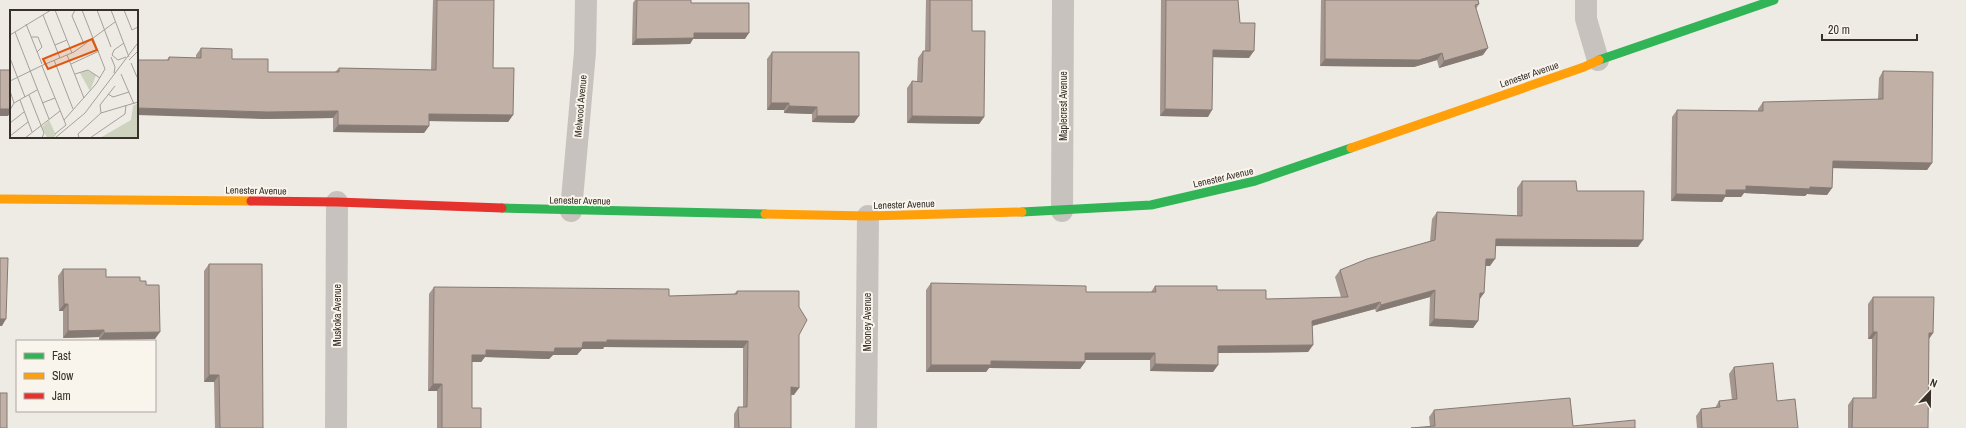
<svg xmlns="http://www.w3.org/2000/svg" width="1966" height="428" viewBox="0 0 1966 428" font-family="'Archivo Narrow',sans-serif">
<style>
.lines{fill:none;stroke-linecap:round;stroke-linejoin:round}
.street{stroke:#c7c2bd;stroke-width:22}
.fast{stroke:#30b455;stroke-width:9}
.slow{stroke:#ff9f0a;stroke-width:9}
.jam{stroke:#e5322d;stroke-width:9}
.wall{fill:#a5978f}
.shaded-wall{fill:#867b74}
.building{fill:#c0b0a6;stroke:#867b74}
.labels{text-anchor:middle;stroke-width:4;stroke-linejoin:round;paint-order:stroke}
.street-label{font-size:10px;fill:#38302b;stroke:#f9f5ec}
.inset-road{fill:none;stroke:#a5a09a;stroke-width:1}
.view{fill:#df570e;fill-opacity:0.15;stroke:#df570e;stroke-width:2}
.inset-edge{fill:none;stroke:#38302b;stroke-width:2}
</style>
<rect width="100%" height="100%" fill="#eeeae4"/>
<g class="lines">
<!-- street -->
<g class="street">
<path d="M1586 0V19L1598 60"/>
<path d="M571 211 585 52 586 0"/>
<path d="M1062 211 1063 0"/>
<path d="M336 428 337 202"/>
<path d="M866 428 868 216"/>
</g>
<!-- fast -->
<g class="fast">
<path d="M1599 60 1774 0"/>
<path d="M502 208 765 214"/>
<path d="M1022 212 1151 205 1255 181 1351 148"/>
</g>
<!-- slow -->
<g class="slow">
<path d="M1351 148 1584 67 1599 60"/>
<path d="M0 199 251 201"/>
<path d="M765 214 868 216 1022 212"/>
</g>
<!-- jam -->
<path class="jam" d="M251 201 337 202 502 208"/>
</g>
<!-- wall -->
<g class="wall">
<path d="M433 0H494L493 68 513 115 508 122 429 121V126L424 133 333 132V118L262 119 167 60 169 57 196 58V55L201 48 268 72H335L339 68 431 70Z"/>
<path d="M635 0H691V3L745 39H693L690 44 632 45 633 3Z"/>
<path d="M926 0H972V31L984 117 979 124 907 123V88L912 81 917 82 918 58 923 51H925Z"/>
<path d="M1161 0H1238L1240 23 1249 58 1213 57 1208 117 1160 116Z"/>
<path d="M1321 0H1478L1479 4 1476 9 1483 55 1439 68 1437 60 1414 67 1320 66Z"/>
<path d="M772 52 854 123 812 122V114L784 113V110H767V59Z"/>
<path d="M1883 71 1932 163 1927 170 1833 168 1832 188 1827 195 1807 194 1805 196 1744 193 1741 197H1725L1722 202 1671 201 1672 117 1677 110 1758 111V109L1763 102 1878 100 1879 78Z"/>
<path d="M1522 181 1577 191 1638 247 1495 246 1490 266H1485L1484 293 1479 300 1478 321 1473 328 1429 326 1430 297 1376 312 1375 309 1312 326 1313 345 1308 352 1218 353V365L1213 372 1150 371V360H1085V362L1080 369 989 368 986 372H926V290L931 283 1086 292H1151L1155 286 1217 290 1266 299 1341 297 1335 277 1340 270 1430 241 1432 219 1437 212 1517 216V188Z"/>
<path d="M209 264 263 428H215L214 382H204V271Z"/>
<path d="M63 269 106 277 140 281 146 285 155 339 99 340V337L63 338V311H59L58 276Z"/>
<path d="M434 287 669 296 734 294 737 291 799 335 794 395H791V428H734V414L738 407H743V348L604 347 603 349H582L577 355H553L549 359 485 357 481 362H472V408L481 428H437V391H428L429 294Z"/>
<path d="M1873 297 1933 333 1929 339 1928 428H1848V405L1853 398H1872V339H1868V304Z"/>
<path d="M1734 367 1777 401 1798 428H1697L1696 416 1701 409 1715 408 1719 401 1732 400 1729 374Z"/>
<path d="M1434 410 1573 426H1430L1429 417Z"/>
</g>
<!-- shaded-wall -->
<g class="shaded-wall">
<path d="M694 33H749L745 39H693L690 44 632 45 636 39Z"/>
<path d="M1488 48 1483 55 1439 68 1444 61Z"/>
<path d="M1213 50 1254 51 1249 58 1208 57Z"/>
<path d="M1442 53 1437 60 1414 67 1320 66 1325 59Z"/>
<path d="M771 103H789L784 110H767Z"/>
<path d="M789 106 817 107 812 114 784 113Z"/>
<path d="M137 108 338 111 333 118 262 119 137 115Z"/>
<path d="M0 109H11V112L8 116H0Z"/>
<path d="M1165 109 1212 110 1208 117 1160 116Z"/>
<path d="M429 114 513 115 508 122 424 121Z"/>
<path d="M817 116H859L854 123 812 122Z"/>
<path d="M912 116 984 117 979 124 907 123Z"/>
<path d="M338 125 429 126 424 133 333 132Z"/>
<path d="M1833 161 1932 163 1927 170 1829 168Z"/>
<path d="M1746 186 1810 187 1832 188 1827 195 1807 194 1805 196 1744 193 1741 197H1725L1722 202 1671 201 1676 194 1726 190Z"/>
<path d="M1496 239 1643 240 1638 247 1491 246Z"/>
<path d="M1486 259H1495L1490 266H1481Z"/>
<path d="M1435 290 1430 297 1376 312 1381 305Z"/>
<path d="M1480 293H1484L1479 300Z"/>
<path d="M1380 302 1375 309 1308 327 1312 321Z"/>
<path d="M64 304H68L63 311H59Z"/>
<path d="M0 319H6L2 326H0Z"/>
<path d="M1434 319 1478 321 1473 328 1429 326Z"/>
<path d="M104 330 99 337 63 338 68 331Z"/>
<path d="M160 332 155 339 99 340 104 333Z"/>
<path d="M1873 332H1877L1872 339H1868Z"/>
<path d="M1929 333H1933L1928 340Z"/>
<path d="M607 340 748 341 743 348 604 347 603 349H582L577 355H553L549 359 485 357 481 362H467L472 355 486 350 555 348 583 342Z"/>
<path d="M1313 345 1308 352 1213 353 1218 346Z"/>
<path d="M1085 353H1155L1150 360H1080Z"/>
<path d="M991 361 1085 362 1080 369 989 368 986 372H926L931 365Z"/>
<path d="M1155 364 1218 365 1213 372 1150 371Z"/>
<path d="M209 375H219L214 382H204Z"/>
<path d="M433 384H442L437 391H428Z"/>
<path d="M791 387 799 388 794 395 786 394Z"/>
</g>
<!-- building -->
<g class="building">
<path d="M437 0H494L493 68H514L513 115 429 114V126L338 125V111L267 112 137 108V60H169V57L201 58V48L232 49V59H268V72H339V68L436 70Z"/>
<path d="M637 0H691V3H749V33H694V38L636 39Z"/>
<path d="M930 0H972V31H985L984 117 912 116V81L922 82 923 51H930Z"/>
<path d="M1166 0H1238L1240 23H1255L1254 51 1213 50 1212 110 1165 109Z"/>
<path d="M1325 0H1478L1479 4 1475 5 1488 48 1444 61 1442 53 1419 60 1325 59Z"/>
<path d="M772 52H859V116H817V107L789 106V103H771Z"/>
<rect x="0" y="70" width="11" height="39"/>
<path d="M1883 71 1933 72 1932 163 1833 161 1832 188 1810 187V189L1746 186V190H1726V195L1676 194 1677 110 1763 111V102L1883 99Z"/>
<path d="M1522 181H1576L1577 191H1644L1643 240 1496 239 1495 259H1486L1484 293H1480L1478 321 1434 319 1435 290 1381 305 1380 302 1312 321 1313 345 1218 346V365L1155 364V353H1085V362L991 361V365H931V283L1086 286V292H1156L1155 286H1217V290H1266V299L1348 297 1340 270 1367 259 1435 240 1437 212 1522 216Z"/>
<path d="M0 258H8L6 319H0Z"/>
<path d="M209 264H262L263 428H220L219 375H209Z"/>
<path d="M63 269H106V277H140V281H146V285H159L160 332 104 333V330L68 331V304H64Z"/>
<path d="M434 287 669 289V296L737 294V291H799V307L807 320 799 335V388L791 387V428H739L738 407H747L748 341 607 340V342H583L582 348H555L554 352 486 350V355H472V408H481V428H442V384H433Z"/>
<path d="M1873 297H1934L1933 333H1929L1928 428H1852L1853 398H1876L1877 332H1873Z"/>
<path d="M1773 363 1777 401 1795 399 1798 428H1702L1701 409 1720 407 1719 401 1737 399 1734 367Z"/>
<rect x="0" y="393" width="7" height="35"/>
<path d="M1570 398 1573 426 1635 420V428H1411L1435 426 1434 410Z"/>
</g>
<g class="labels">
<!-- street labels -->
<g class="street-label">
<text transform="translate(1529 74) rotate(-19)" y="4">Lenester Avenue</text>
<text transform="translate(580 106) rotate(-85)" y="4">Melwood Avenue</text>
<text transform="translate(1063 106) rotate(-90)" y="4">Maplecrest Avenue</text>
<text transform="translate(1223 177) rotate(-13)" y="4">Lenester Avenue</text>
<text transform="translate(256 190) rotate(1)" y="4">Lenester Avenue</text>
<text transform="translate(580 200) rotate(1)" y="4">Lenester Avenue</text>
<text transform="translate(904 204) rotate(-2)" y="4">Lenester Avenue</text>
<text transform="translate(337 315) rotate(-90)" y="4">Muskoka Avenue</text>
<text transform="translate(867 322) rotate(-90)" y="4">Mooney Avenue</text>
</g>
</g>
<!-- overview -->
<g transform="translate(10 10)">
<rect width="128" height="128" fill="#eeeae4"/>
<path d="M128 93V126L124 128H90L121 110 123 96Z" fill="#ced3bf"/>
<path d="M76 60 86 65 80 81 70 63ZM39 110 46 125 43 128H37L32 117Z" fill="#ced3bf"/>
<path class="inset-road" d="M45 0 62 43M65 0 62 6 74 34M87 0 101 37M101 0 119 47M114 0 122 20 128 17M33 5 50 48M16 14 32 54M5 22 39 109M0 25 41 0M21 27H28L32 37 27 42M114 33 104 40 102 45 108 50 116 47M45 35 57 30M57 45 74 88M101 47 105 57 104 63M0 48 15 87M44 50 63 99M119 50 128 41M121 53 127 67M61 54 89 41M33 55 64 42 105 12M32 56 56 115 45 124M65 64 78 60 90 68M111 64 124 94M0 71 33 55M0 81 4 93M98 84 103 87 119 82M19 85 34 123 32 128M10 90 22 122M32 93 45 88M0 100 4 93 27 80M91 103 90 95 105 76M54 110 86 74 95 59 72 0M0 113 14 102M0 126 18 112M15 128 50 101M45 128 75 103 127 34M69 128 68 124 91 103 128 92M80 128 115 104 116 95"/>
<path class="view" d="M82 29 87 40 38 59 33 49Z"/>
<rect width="128" height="128" class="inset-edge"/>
</g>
<!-- legend -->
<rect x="16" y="340" width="140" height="72" fill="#f9f5ec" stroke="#aca69f"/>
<rect x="24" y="353" width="20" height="6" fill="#30b455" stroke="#aca69f"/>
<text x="52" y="360" font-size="12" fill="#38302b">Fast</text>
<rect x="24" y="373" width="20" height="6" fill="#ff9f0a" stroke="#aca69f"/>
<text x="52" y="380" font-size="12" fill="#38302b">Slow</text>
<rect x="24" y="393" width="20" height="6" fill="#e5322d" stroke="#aca69f"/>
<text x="52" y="400" font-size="12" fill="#38302b">Jam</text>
<!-- north arrow -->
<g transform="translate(1930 392) rotate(22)" stroke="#f9f5ec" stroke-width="3" paint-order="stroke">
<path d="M0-3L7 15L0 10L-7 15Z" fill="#38302b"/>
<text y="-6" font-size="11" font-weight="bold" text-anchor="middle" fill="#38302b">N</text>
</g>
<!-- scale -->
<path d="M1822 34v6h95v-6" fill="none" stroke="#38302b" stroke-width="2"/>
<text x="1828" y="34" font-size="12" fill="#38302b" stroke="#f9f5ec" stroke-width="3" paint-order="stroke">20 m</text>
</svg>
